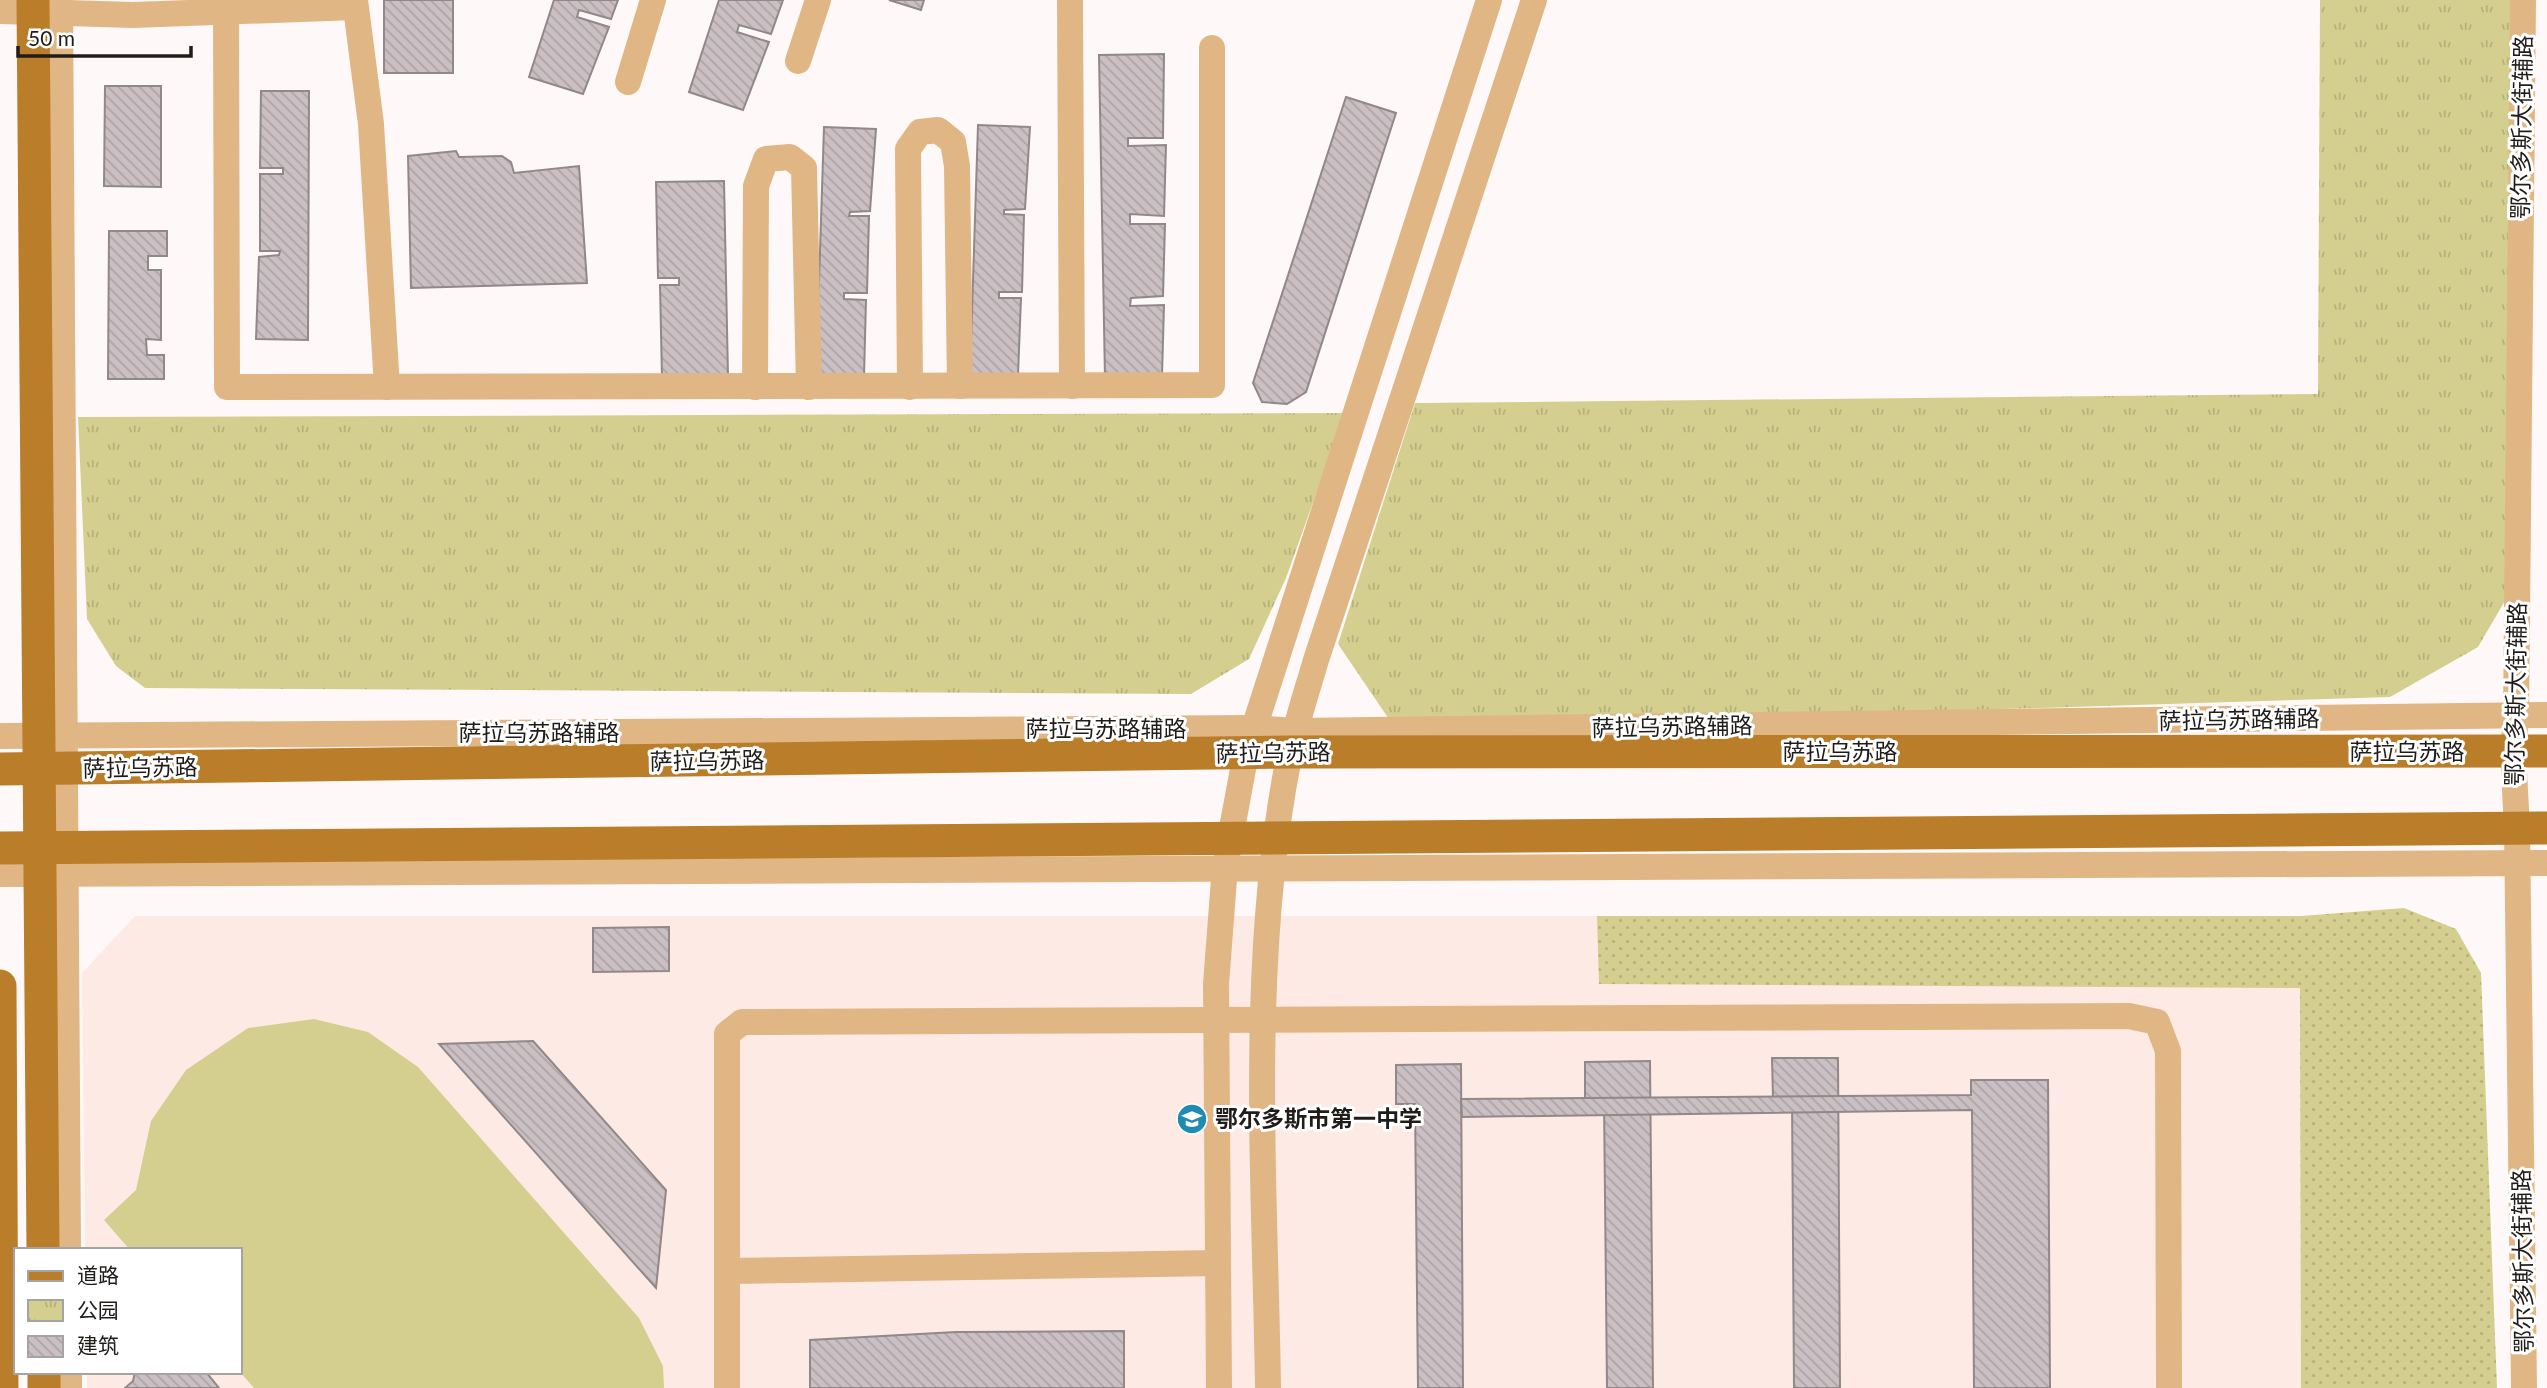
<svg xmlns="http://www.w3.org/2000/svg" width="2547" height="1388" viewBox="0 0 2547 1388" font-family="Lato,'Noto Sans SC',sans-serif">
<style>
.built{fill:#feeae5}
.grass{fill:url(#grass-dots)}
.park{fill:url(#park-tufts)}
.pitch{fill:#d4cf8f}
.building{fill:url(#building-back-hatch);stroke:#928789;stroke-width:2}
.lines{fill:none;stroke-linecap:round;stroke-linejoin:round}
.minor{stroke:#e0b685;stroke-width:26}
.major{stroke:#ba7d29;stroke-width:33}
.labels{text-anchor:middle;stroke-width:6;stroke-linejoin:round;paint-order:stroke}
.street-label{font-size:23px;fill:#1f1c1a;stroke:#fff}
.poi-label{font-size:23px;font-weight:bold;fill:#1f1c1a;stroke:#fff;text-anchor:start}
</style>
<defs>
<pattern id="grass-dots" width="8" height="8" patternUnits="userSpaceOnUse" patternTransform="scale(1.75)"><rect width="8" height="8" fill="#d4cf8f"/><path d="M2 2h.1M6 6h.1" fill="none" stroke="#b6b17b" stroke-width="1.8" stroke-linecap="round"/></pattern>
<pattern id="park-tufts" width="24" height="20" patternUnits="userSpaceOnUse" patternTransform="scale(1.75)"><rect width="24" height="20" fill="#d4cf8f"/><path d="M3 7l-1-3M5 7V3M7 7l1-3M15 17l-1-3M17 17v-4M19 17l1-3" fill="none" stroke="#b6b17b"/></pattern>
<pattern id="building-back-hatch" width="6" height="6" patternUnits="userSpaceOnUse" patternTransform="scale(1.75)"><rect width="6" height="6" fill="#cabfc2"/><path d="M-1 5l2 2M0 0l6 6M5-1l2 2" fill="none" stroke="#ada4a6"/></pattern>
</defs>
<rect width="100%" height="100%" fill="#fef9f8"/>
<!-- built -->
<path class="built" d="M135 916H2301V1388H87V1372H240V1250H85L82 973Z"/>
<!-- grass -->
<path class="grass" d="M2404 908 2456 929 2481 973 2497 1388H2301L2300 988 1599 984 1597 916H2301Z"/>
<!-- park -->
<g class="park">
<path d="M2320 0H2513V587L2478 647 2390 697 1395 728 1338 644 1415 403 2318 394Z"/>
<path d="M1345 413 1286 578 1249 659 1191 694 145 688 116 666 87 619 78 417Z"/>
</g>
<!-- pitch -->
<path class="pitch" d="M314 1019 368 1032 418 1067 639 1318 663 1366 664 1388H254L240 1372V1250H130L104 1220 136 1190 151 1121 186 1070 248 1028Z"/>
<!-- building -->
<g class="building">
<rect x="384" y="0" width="69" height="73"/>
<path d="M554 0H618L611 19 579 10 577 17 609 27 583 94 529 77Z"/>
<path d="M719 0H783L771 34 739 25 737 32 769 42 743 110 689 92Z"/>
<path d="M889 0H924L921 10Z"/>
<path d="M1164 54 1163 138H1128V146L1166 145 1164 216 1130 214V224H1165L1163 296 1131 298 1130 306 1164 305 1162 376 1105 378 1099 55Z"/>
<path d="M105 86H161V187L104 186Z"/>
<path d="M261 91H309L308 340 256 339 259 257 279 255 280 251H260V174H283V168H260Z"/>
<path d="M1346 97 1396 113 1306 392 1287 404 1262 402 1253 383Z"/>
<path d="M978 125 1030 127 1025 209 1004 210V214L1024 215 1022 292H999V298H1021L1018 375 970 374Z"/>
<path d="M824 127 876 129 870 211 850 212 849 216H869L867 293H844V299L866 300 864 377 816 376Z"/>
<path d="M456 151 459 157 502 156 511 162 514 173 579 166 587 283 411 288 408 156Z"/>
<path d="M724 181 728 376 662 378 660 285H679V278H658L656 182Z"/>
<path d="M109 231H167V256H148V270H161V340L146 339 147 355H164V379H108Z"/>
<path d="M669 927V971L593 972V928Z"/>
<path d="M533 1041 666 1190 656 1288 439 1044Z"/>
<path d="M1772 1058H1838L1840 1388H1794L1792 1097 1773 1098Z"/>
<path d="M1650 1061 1653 1388H1607L1604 1101H1585V1062Z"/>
<path d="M1461 1064 1463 1388H1418L1415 1104H1396V1065Z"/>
<path d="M1971 1080H2048L2050 1388H1974L1972 1110 1462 1117 1461 1099 1971 1095Z"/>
<path d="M1124 1331V1388H810V1340L956 1332Z"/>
<path d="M135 1372H206L219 1388H125L133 1381Z"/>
</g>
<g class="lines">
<!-- minor -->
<g class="minor">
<path d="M60 0 68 1250"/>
<path d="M226 0 227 387 1212 385V48"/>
<path d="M355 0 371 124 387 387"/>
<path d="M1070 0 1072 386"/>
<path d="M2523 0 2516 717 2513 752 2517 828 2524 1388"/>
<path d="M0 11 133 15 355 7"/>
<path d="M798 61 818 0"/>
<path d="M628 82 653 0"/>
<path d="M755 387 756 186 766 159 790 157 804 168 809 387"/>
<path d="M910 387 908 149 920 132 938 130 953 142 957 166 960 386"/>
<path d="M0 736 1252 728 1296 731 2547 715"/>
<path d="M0 874 2547 863"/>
<path d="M727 1271 1218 1263"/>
<path d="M69 1372V1388"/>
<path d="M727 1388V1034L742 1022 2129 1016 2157 1022 2168 1051 2169 1388"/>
<path d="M1219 1388 1216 984 1225 866 1246 753 1489 0"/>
<path d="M1268 1388C1265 1178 1248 959 1290 752 1297 721 1307 691 1316 660L1534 0"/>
</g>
<!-- major -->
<g class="major">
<path d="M33 0 43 1250"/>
<path d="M0 769 1290 752 2547 751"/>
<path d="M0 848 2547 828"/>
<path d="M0 986 2 1388"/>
<path d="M44 1372V1388"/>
</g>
</g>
<!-- icons -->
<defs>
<g id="school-disc" transform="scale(1.575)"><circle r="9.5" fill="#1e8bb1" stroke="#fff"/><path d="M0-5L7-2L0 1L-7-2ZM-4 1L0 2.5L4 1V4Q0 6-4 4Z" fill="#fff"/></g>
</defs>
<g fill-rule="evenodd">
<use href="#school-disc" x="1192" y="1119"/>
</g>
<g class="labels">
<!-- street labels -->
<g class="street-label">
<text transform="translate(2522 127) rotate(-89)" y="8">鄂尔多斯大街辅路</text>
<text transform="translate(2516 694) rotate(-89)" y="8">鄂尔多斯大街辅路</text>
<text transform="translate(2239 720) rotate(-1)" y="8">萨拉乌苏路辅路</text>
<text transform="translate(1672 727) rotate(-1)" y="8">萨拉乌苏路辅路</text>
<text x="1106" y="737">萨拉乌苏路辅路</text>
<text x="539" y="741">萨拉乌苏路辅路</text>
<text x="1840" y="760">萨拉乌苏路</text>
<text x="2407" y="760">萨拉乌苏路</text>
<text transform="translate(1273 753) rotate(-1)" y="8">萨拉乌苏路</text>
<text transform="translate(707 761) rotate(-1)" y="8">萨拉乌苏路</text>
<text transform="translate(140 768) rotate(-1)" y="8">萨拉乌苏路</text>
<text transform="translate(2523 1261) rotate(-91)" y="8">鄂尔多斯大街辅路</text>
</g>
<!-- poi labels -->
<g class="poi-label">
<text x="1215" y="1127">鄂尔多斯市第一中学</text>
</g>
</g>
<!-- legend -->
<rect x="14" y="1248" width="228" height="126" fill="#ffffff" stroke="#a5a4a3" stroke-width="2"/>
<rect x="28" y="1271" width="35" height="10" fill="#ba7d29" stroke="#a5a4a3" stroke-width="2"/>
<text x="77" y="1283" font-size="21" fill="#1f1c1a">道路</text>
<rect x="28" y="1300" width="35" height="21" fill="url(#park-tufts)" stroke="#a5a4a3" stroke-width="2"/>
<text x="77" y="1318" font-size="21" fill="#1f1c1a">公园</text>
<rect x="28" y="1336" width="35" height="21" fill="url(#building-back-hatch)" stroke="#a5a4a3" stroke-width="2"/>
<text x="77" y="1353" font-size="21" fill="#1f1c1a">建筑</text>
<!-- scale -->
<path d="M18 46v10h173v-10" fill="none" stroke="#1f1c1a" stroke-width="3.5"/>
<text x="28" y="46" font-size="21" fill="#1f1c1a" stroke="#ffffff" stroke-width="5" paint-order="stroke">50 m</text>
</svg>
